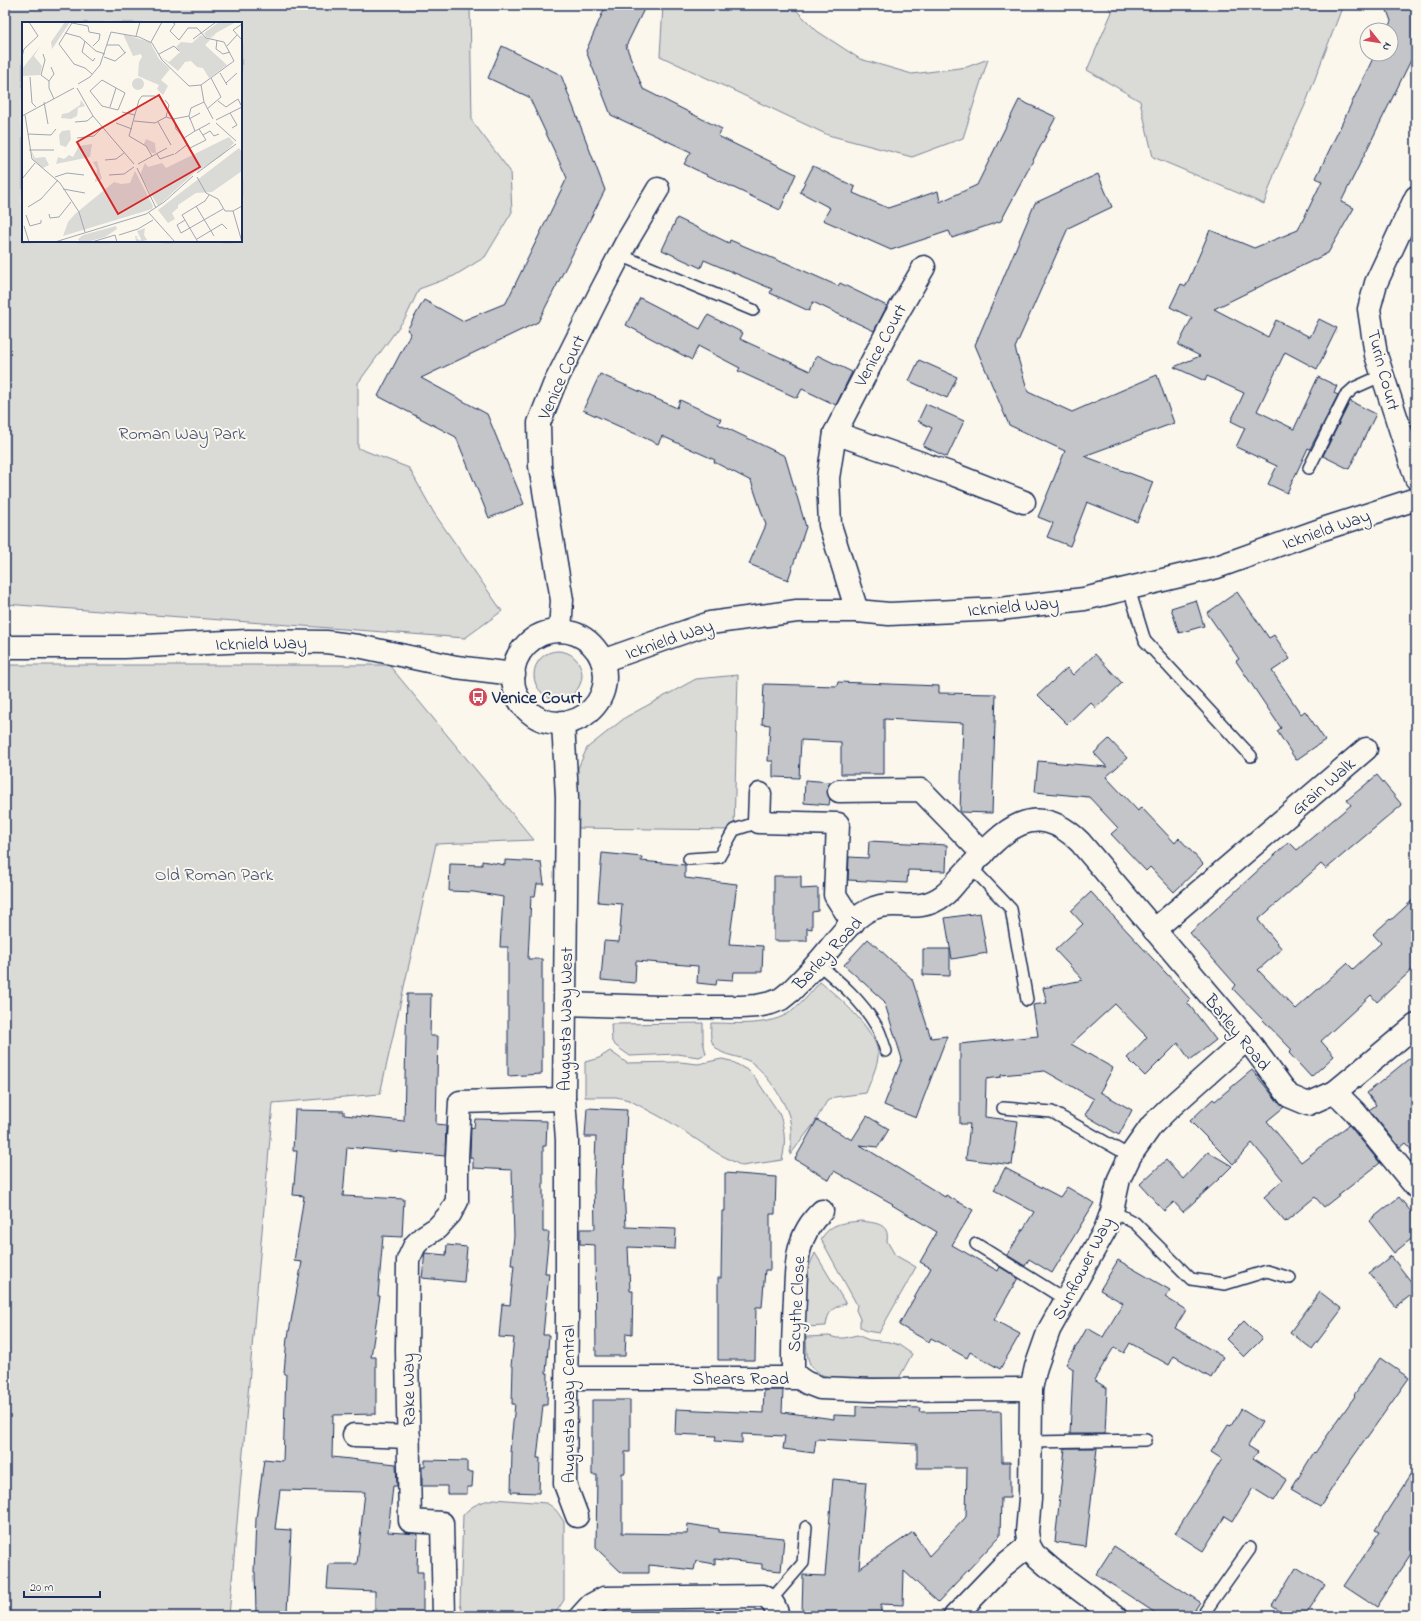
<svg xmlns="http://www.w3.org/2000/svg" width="1421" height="1621" viewBox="0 0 1421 1621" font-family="'Indie Flower',sans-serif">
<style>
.green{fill:#dadad7;stroke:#7a849a;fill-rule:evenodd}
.building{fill:#c3c5c9;stroke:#1b2f5e}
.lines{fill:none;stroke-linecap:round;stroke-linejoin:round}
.lane-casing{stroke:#1b2f5e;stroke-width:14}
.street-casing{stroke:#1b2f5e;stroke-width:25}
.lane{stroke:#fbf7ec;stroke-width:11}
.street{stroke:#fbf7ec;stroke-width:22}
.labels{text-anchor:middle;stroke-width:4;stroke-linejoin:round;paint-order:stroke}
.street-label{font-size:18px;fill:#1b2f5e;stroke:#fbf7ec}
.park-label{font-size:18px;fill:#415176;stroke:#fbf7ec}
.poi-label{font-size:18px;font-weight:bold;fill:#1b2f5e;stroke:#fbf7ec;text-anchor:start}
.inset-road{fill:none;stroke:#a1a7b3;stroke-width:1}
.view{fill:#d62828;fill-opacity:0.15;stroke:#d62828;stroke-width:2}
.inset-edge{fill:none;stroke:#1b2f5e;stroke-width:2}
</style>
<rect width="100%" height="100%" fill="#fbf7ec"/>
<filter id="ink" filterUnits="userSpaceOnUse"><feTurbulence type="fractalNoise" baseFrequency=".025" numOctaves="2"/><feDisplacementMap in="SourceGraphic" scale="8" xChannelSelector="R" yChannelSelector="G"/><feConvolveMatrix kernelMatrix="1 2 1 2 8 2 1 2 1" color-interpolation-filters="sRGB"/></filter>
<g filter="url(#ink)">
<!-- green -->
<g class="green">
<path d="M5 5H470L472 121 510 171 512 212 485 257 454 276 419 289 406 317 358 383V448L409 468 434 513 502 611 465 638 5 604ZM23 23H241V241H23Z"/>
<path d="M663 5H791L817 31 860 59 912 74 967 67 988 59 963 138 912 157 828 135 660 56Z"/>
<path d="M1107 5H1343L1305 105 1275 172 1264 204 1153 157 1140 101 1087 70 1112 12Z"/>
<circle cx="558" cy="675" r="24"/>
<path d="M5 665H389L534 840 436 844 380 1094 273 1103 229 1616H5Z"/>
<path d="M738 675 734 830 575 828 578 768 587 748 626 717 696 679Z"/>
<path d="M820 982C837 995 881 1034 878 1057 877 1067 870 1082 866 1093L835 1097 827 1101 813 1125 790 1155C791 1143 792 1132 790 1121 788 1104 763 1068 749 1061 739 1056 722 1056 715 1047 709 1040 711 1032 711 1023 738 1023 769 1027 792 1011 803 1003 812 991 820 982Z"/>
<path d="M703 1023V1041L706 1054 699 1057 677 1054 630 1056 616 1046 612 1042 611 1024Z"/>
<path d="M610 1051 627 1063 680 1062 698 1064 722 1059 731 1061 749 1071 754 1076 779 1113C785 1128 786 1144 782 1160L742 1166 717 1153 670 1122 629 1100 616 1097H585V1062L599 1058Z"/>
<path d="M861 1221C875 1223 890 1223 887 1241L895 1255 916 1267 879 1333 866 1331 860 1327V1319L856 1310 857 1305 821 1239C832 1222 843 1223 861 1221Z"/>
<path d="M815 1253 846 1304C833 1306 827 1313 826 1326L803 1327 806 1273Z"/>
<path d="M857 1335 869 1340 890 1342 899 1345 912 1354 899 1378H833C807 1373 807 1360 806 1337L829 1336 837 1338H844Z"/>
<path d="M494 1499 546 1503C555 1507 559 1514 564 1522V1600L555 1614 550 1616H467L463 1612 460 1604 463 1515C472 1505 480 1502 494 1499Z"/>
</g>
<!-- building -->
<g class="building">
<path d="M606 5H646L626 46 643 89 722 129 718 136 796 174 780 210 684 164 691 152 611 115 586 51Z"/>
<path d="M1385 5H1416V50L1341 202 1354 208 1328 253 1214 309 1268 337 1276 320 1310 337 1319 319 1337 328 1317 369 1285 352 1257 411 1294 429 1318 377 1337 386 1334 393 1338 395 1310 449 1308 448 1287 493 1268 484 1277 466 1236 447 1245 428 1231 421 1244 393 1207 376 1205 381 1174 367 1200 356 1178 345 1192 318 1170 307 1181 284 1186 286 1210 230 1254 248 1298 230 1322 181 1316 178 1375 54H1391V30H1387L1391 21Z"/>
<path d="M502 46 561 75 605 190 538 322 421 378 487 414 524 504 489 518 456 437 378 396 411 333 407 330 424 300 462 321 506 303 567 178 529 97 488 78Z"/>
<path d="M1019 100 1056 117 1001 221 952 238 949 231 891 250 823 220 830 208 800 192 813 166 855 187 853 193 888 208 938 191 940 202 977 185Z"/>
<path d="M1098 174 1112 207 1068 228 1015 348 1028 392 1072 412 1157 375 1174 423 1084 456 1153 482 1137 522 1087 502 1070 546 1047 537 1053 523 1038 517 1065 451 1009 425 975 345 1035 203Z"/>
<path d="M677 218 729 243 730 240 784 263V262L838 286 840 283 887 306 874 331 813 302 809 311 770 293 772 289 704 260 701 268 662 250Z"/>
<path d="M640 298 700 329 708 315 743 333 740 339 810 371 817 355 852 372 836 405 802 389 797 398 738 371 740 368 698 346 692 360 626 325Z"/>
<path d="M919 360 957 377 947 398 909 381Z"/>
<path d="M600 374 677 408 680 400 721 419 718 424 785 456 806 527 788 580 749 564 766 525 751 481 714 462 715 460 662 436 658 444 583 410Z"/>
<path d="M1350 401 1376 414 1349 469 1323 456Z"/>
<path d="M926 404 964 421 947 457 923 446 932 428 918 421Z"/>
<path d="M1237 592 1269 638 1274 635 1290 659 1272 671 1301 714 1305 711 1325 740 1296 760 1277 731 1281 728 1236 661 1239 659 1207 613Z"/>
<path d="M1196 600 1204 626 1179 633 1171 608Z"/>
<path d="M1095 654 1122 683 1096 708 1090 702 1067 724 1038 695 1067 668 1073 675Z"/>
<path d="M838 682 939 686V693L996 694 992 813 960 812 963 723 884 719V774H841V742L801 740 799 778 773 777V761H768L770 725 762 724 764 684 837 686Z"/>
<path d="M1109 739 1127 758 1106 777 1138 811 1141 807 1175 843 1179 838 1203 864 1174 892 1150 867 1146 871 1111 834 1118 828 1089 797 1035 792 1038 761 1107 767 1094 753Z"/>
<path d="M1377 775 1402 805 1326 869 1321 864 1258 920 1282 949 1258 970 1296 1009 1347 963 1353 969 1381 943 1373 934 1390 919 1391 920 1416 897V966L1377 1002 1371 995 1321 1041 1334 1056 1311 1077 1289 1053 1292 1050 1233 989 1236 985 1190 933 1289 842 1297 850 1351 805 1347 800Z"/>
<path d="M805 780 831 782 827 791 830 799 829 805 804 803Z"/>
<path d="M869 841 947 845 946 871 908 870 907 883 848 880 849 857 868 858Z"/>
<path d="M602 853 642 857 641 861 685 865V878L737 884 729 944 763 946 762 972H734L733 980 717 979 716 985 697 983 698 966 636 961 635 983 601 980 604 941 619 942 622 904 598 902Z"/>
<path d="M505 860 541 862 544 884H537L535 896H531L528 959H542V1074L508 1076V947H500L503 897 474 892 449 891 450 864 482 865V861L505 865Z"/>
<path d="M774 876H801V889L818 888V911L812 912V929L807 928V941H774Z"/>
<path d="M1091 892 1190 999 1187 1002 1216 1040 1190 1060 1178 1043 1145 1076 1127 1058 1147 1037 1115 1004 1071 1044 1113 1068 1100 1092 1132 1110 1119 1135 1085 1115 1094 1099 1045 1071 1001 1075V1077L986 1079 985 1117 1018 1121 1012 1165 966 1159 970 1124H960V1044L1038 1036 1033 1005 1047 1003 1043 988 1083 980 1055 950 1083 924 1071 911Z"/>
<path d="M980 913 987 953 952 959 945 918Z"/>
<path d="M868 939 912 979 931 1038 947 1036 916 1118 884 1105 902 1059 884 1001 844 965Z"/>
<path d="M923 949H950V976L923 975Z"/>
<path d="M407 994H431L430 1036H438L436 1124 446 1125 445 1156 347 1147 343 1196 404 1199 402 1237 383 1236 378 1296H380L371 1357H376V1414L333 1415 332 1457 396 1464 397 1486H393L388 1532 418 1534 417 1572H423V1615L375 1616V1591L327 1589 329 1564H357L365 1492 280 1490 275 1529 291 1530 287 1612H284V1616H257V1612H256L255 1572H254L256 1519 264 1459 283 1461 286 1374 284 1373 287 1337H288L302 1262 294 1261 304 1196 293 1195 297 1151H293L295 1110 344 1111V1115L404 1121Z"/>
<path d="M1416 1053V1155L1405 1143 1400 1147 1369 1110 1376 1105 1367 1093Z"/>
<path d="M1252 1070 1279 1103 1284 1107 1267 1121 1301 1162 1349 1125 1380 1163 1324 1207 1315 1197 1285 1222 1264 1197 1283 1180 1252 1143 1233 1164 1190 1121 1213 1099 1215 1101Z"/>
<path d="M587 1108 627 1110 623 1190H624L626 1227 676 1229 675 1249 628 1247 630 1291H633L632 1334 626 1333 625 1356H596L595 1245 580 1244V1229H595L594 1182 596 1137H585Z"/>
<path d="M867 1116 889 1129 878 1147 860 1145 945 1197 946 1195 973 1210 952 1245 998 1271 1000 1267 1018 1278 994 1320 1020 1334 1000 1369 970 1352 967 1358 931 1338 929 1342 899 1325 931 1268 920 1262 937 1232 892 1205 893 1204 834 1171 829 1180 795 1159 817 1120 852 1140Z"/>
<path d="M475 1119 547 1121 546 1146H543V1232H549L545 1273H549L543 1335H549L546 1373H548L547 1405H543L537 1458H540L539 1493 511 1492 512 1452H510L515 1404H512L513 1366H511L514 1338 499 1337 502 1304 510 1305 514 1265H511L514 1236 512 1170 473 1168V1159L470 1157 471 1127 474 1128Z"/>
<path d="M1208 1152 1232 1166 1219 1179 1183 1212 1174 1202 1164 1211 1140 1184 1166 1160 1183 1179Z"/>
<path d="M1005 1168 1060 1197 1067 1187 1094 1203 1052 1273 1029 1259 1025 1266 1007 1255 1034 1212 994 1190Z"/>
<path d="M725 1173 776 1177 775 1214H770V1270H765L762 1307H756L755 1360H718V1278H721L722 1211H725Z"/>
<path d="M1399 1197 1416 1218V1235L1394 1253 1369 1221Z"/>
<path d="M447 1245 467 1247 464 1282 422 1278 425 1253 446 1255Z"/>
<path d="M1391 1256 1416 1288V1291L1396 1307 1369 1273Z"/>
<path d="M1118 1260 1170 1290 1165 1297 1186 1310 1175 1328 1223 1357 1211 1378 1174 1356 1169 1365 1130 1343 1124 1353 1114 1347 1094 1380 1107 1388 1105 1434H1070L1073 1369 1066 1364 1087 1328 1103 1337 1123 1303 1100 1290Z"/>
<path d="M1320 1292 1342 1309 1312 1349 1290 1332Z"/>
<path d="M1244 1321 1262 1339 1244 1357 1226 1339Z"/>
<path d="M1380 1358 1409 1378 1341 1474 1320 1507 1291 1490 1314 1452 1315 1453 1355 1396 1354 1395Z"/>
<path d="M764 1390H783L782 1412 834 1419V1415L856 1416V1406L920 1408 919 1412 1001 1411 1002 1462H1010V1498H1001L1000 1536 938 1602 904 1571 903 1605 881 1604V1614L802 1613 803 1575 825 1576 833 1479 866 1482 859 1569 913 1532 929 1556 966 1517 967 1468H917V1444L816 1439 814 1453 783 1449 785 1436 742 1434V1443L715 1441 716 1436 675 1434 676 1409 763 1413Z"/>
<path d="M592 1400H630V1452H625V1473H622V1533L687 1534 688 1524 719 1529V1532L784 1538 781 1571 762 1569V1564L715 1559V1564L696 1561 694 1570 649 1565V1573H622L596 1548 597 1475H592Z"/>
<path d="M1241 1409 1262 1422 1248 1446 1258 1452 1253 1458 1287 1480 1274 1501 1253 1488 1233 1521 1225 1516 1203 1551 1175 1533 1222 1459 1211 1452 1228 1425 1231 1426Z"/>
<path d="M1065 1448H1097L1086 1546 1055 1542Z"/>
<path d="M425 1460 467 1461V1472H473L472 1487H467V1494H447V1486H422V1467H425Z"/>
<path d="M1416 1466V1546L1376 1607 1344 1586 1380 1532 1375 1530Z"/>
<path d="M1114 1546 1200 1602 1191 1616H1160L1096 1574Z"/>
<path d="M1296 1567 1325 1585 1305 1616H1287L1272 1606Z"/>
</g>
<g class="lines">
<!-- lane casing -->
<g class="lane-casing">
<g id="lane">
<path d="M620 255 753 310"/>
<path d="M1309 468 1345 396 1354 388 1383 375"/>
<path d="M1129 589 1145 641 1251 756"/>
<path d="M689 859 719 857 734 830 759 822"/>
<path d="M971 867 1011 909 1027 1000"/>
<path d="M817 963C840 982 862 1001 877 1027 881 1034 883 1043 886 1051"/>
<path d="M1003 1108 1052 1112 1130 1156"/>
<path d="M1112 1211 1135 1223 1191 1279 1225 1284 1267 1271 1290 1278"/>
<path d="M976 1244 1066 1300"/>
<path d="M1031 1442 1146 1440"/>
<path d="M771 1600 803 1563 806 1527"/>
<path d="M1202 1616 1250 1548"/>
</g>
</g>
<!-- street casing -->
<g class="street-casing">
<g id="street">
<path d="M1416 197 1376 283 1369 309 1376 355 1416 478"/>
<path d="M835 433 955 475 1024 502"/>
<path d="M857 611 830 525 828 478 835 433 894 319 924 267"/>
<path d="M560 631 562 600 540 466 539 423 554 385 600 293 626 243 658 189"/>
<circle cx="559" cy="677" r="46"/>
<path d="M5 647H124L248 641 326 642 358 646 456 667 514 674"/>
<path d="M602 661 710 623 797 611H857L889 614 1000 609 1084 599 1217 567 1323 529 1416 499"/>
<path d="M563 722 567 797 564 1099 567 1140V1316L565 1484 577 1516"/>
<path d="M839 791 921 790 983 854"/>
<path d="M760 794 759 822 838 824 835 895 853 923"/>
<path d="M1154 930 1366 749"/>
<path d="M565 1004 659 1007H741L757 1006 771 1003 781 999 791 991C801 981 811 971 820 960 835 943 853 915 874 908 897 899 918 915 944 895 950 891 955 883 960 878 996 840 1029 792 1080 842L1247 1039 1289 1096 1308 1104 1335 1092 1354 1111 1416 1187"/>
<path d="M1335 1092 1416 1025"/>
<path d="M567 1378H799L807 1383 820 1388 871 1390 1031 1389"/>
<path d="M799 1378 793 1372V1356C793 1337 794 1318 795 1298 796 1264 796 1235 822 1211"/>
<path d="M354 1435 409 1437"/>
<path d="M444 1616 442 1523 410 1521 407 1351 408 1260 415 1245 423 1237 437 1228 450 1214 457 1201V1157L460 1102 564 1099"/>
<path d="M581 1616 591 1605 604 1598 763 1596C773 1601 775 1606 778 1616"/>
<path d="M955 1616 1003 1566 1029 1545"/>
<path d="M1115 1616 1050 1568 1034 1554 1029 1545 1027 1532 1030 1499 1031 1389 1036 1367 1049 1330 1105 1230 1112 1211 1119 1179 1130 1156 1152 1125 1166 1111 1247 1039"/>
</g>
</g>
<!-- lane -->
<use href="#lane" class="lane"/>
<!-- street -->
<use href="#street" class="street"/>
</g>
</g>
<!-- icons -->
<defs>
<g id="bus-disc" transform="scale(1)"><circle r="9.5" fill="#d1495b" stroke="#fbf7ec"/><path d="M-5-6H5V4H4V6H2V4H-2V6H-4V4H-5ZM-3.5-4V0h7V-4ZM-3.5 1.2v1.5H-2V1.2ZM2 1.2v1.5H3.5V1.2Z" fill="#fff"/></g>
</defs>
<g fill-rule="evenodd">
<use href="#bus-disc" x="478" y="697"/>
</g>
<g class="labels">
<!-- street labels -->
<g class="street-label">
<text transform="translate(880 345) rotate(-62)" y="6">Venice Court</text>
<text transform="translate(1384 370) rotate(75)" y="6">Turin Court</text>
<text transform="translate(561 377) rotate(-66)" y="6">Venice Court</text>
<text transform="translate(1326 529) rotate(-19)" y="6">Icknield Way</text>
<text transform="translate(1013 606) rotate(-5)" y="6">Icknield Way</text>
<text transform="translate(669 639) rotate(-19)" y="6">Icknield Way</text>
<text transform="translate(261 643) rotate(-1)" y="6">Icknield Way</text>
<text transform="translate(1323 786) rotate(-41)" y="6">Grain Walk</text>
<text transform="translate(827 953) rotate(-47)" y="6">Barley Road</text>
<text transform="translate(565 1019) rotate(-89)" y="6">Augusta Way West</text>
<text transform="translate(1238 1032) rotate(51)" y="6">Barley Road</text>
<text transform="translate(1082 1268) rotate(-63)" y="6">Sunflower Way</text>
<text transform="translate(796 1304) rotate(-87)" y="6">Scythe Close</text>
<text x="741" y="1384">Shears Road</text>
<text transform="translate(408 1390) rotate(-91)" y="6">Rake Way</text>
<text transform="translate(568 1404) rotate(-90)" y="6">Augusta Way Central</text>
</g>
<!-- park labels -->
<g class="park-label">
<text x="182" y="439">Roman Way Park</text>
<text x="214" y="880">Old Roman Park</text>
</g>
<!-- poi labels -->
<g class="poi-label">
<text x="492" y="703">Venice Court</text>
</g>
</g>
<!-- overview -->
<g transform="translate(22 22)">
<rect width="220" height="220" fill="#fbf7ec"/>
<path d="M43 0H48L30 27 29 20ZM197 0H214L194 11 190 16 191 12 189 16 184 15 182 11ZM101 12 128 20 137 37 148 47 139 58 146 64 141 73 135 67 137 63 116 54 117 40 120 35 119 32 111 34ZM179 13 188 18 183 23 205 43 187 56 181 46 175 45 169 39 163 40 156 49 138 34 147 40 158 30 154 25 159 20 170 21ZM19 23 12 34 20 44 18 53 0 54V47ZM110 62a6 6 0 1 1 12 0a6 6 0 1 1-12 0ZM59 78 63 84 56 86 55 94 49 97 39 96 40 92 46 91 58 83ZM48 108 49 117 44 125 38 123 37 113 40 109ZM207 115 212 121 198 135 172 151 136 184 118 153 123 141 126 145 140 141 144 146ZM124 117 133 121 134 131H130L122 122ZM70 122 68 135 34 142 36 135 42 137 47 133 51 135 57 124ZM217 126 220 130V149L190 170 174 171 156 183V186L150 191 153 197 146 201 136 188ZM9 128 13 136 23 135 27 143 21 146 12 139ZM75 139 80 157 73 160 75 147 71 140ZM113 149 131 184 130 187 41 214 46 200 53 192 92 160 99 162 108 161ZM94 204 95 207 83 215 65 220H58L56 217 61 213ZM123 206 122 213 125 218 118 220 114 219 113 214H117L114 215 118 219 119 217 115 209Z" fill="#dadad7"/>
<path class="inset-road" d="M150 0 153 2 148 9 157 18 166 6H175L184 16 202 20 212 39M220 2 211 8 220 18M43 11 58 15 74 29 83 32M114 14 118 0M171 17 194 0M195 18 194 27 201 32 208 30M63 19 60 30 71 39 73 36M129 20 140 0M85 23H97L103 31M205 24 215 13M21 32 23 38 19 53 27 59V66L32 77M137 32 152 24 157 29M0 35 2 27 16 14 7 0M82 35 93 39 104 30M198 51 205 63M70 52 63 46 52 42 37 22 50 1 66 4 67 10 78 12 77 18 71 24M8 55 10 81 14 85M80 58 103 71 96 88 80 84 68 69ZM27 59 32 52 29 45M204 61 215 51M56 62 68 55 78 43 89 10 117 15 130 21 140 38 167 64 179 63 182 80 191 97M179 63 212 39M55 66 71 94 112 142M143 78 147 83 144 95M22 80 26 102M88 85 94 66M185 87 199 75 189 56M100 90 113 93M208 91 215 103 210 106M3 93 10 137 38 161 57 190 63 210M0 94 52 66M167 94 173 109 177 107 184 118 168 126M144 95 151 97 167 94 169 86 182 80M152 97 154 107 162 116M167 97 178 91M194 98 220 85 216 77 204 85 196 79M112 99 133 101 144 95M53 100 65 99 71 94M136 100 149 123M94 101 110 107M194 101 214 119M177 107 188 101M6 112 29 113 34 107M181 113 188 109 192 114 197 112M55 116 72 114 80 106M162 116 171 132M162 116 173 109M7 128H32M135 132 138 137 152 132M153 132 166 122M130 134 124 124 107 114 117 78 120 74H133M83 138 94 137 102 131M116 142 145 126M115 146 134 186M175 151 214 122M87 153 102 152 112 145M33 155 45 151 62 153M175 155 184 171 196 177 203 189H211L220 184M0 157 13 141M41 167 63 171M174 184 192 214M6 185 19 177 36 158M211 189 220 220M127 191 153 220M27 192 28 196 37 195 49 180M4 193 8 204 19 201V198M163 198 155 203 159 211 201 187M2 204 7 220M97 213 116 207 131 198M175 217 200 202 205 207M33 220 124 192 142 180 171 154M70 220 93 213 95 220M176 220 160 193 183 179 187 173"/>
<path class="view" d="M137 73 178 145 96 192 55 120Z"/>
<rect width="220" height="220" class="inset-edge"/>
</g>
<!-- margin -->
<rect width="1421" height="1621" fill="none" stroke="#fbf7ec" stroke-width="20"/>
<rect x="10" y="10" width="1401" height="1601" fill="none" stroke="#1b2f5e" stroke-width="1.5" filter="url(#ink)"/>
<!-- north arrow -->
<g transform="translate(1379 42) rotate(120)"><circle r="19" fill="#fbf7ec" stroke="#a1a7b3"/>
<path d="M0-3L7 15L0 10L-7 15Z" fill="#d1495b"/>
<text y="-6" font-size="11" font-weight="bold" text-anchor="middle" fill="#1b2f5e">N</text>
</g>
<!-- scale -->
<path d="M24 1591v6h76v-6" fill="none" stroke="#1b2f5e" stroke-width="2"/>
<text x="30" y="1591" font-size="12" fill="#1b2f5e" stroke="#fbf7ec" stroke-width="3" paint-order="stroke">20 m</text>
</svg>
